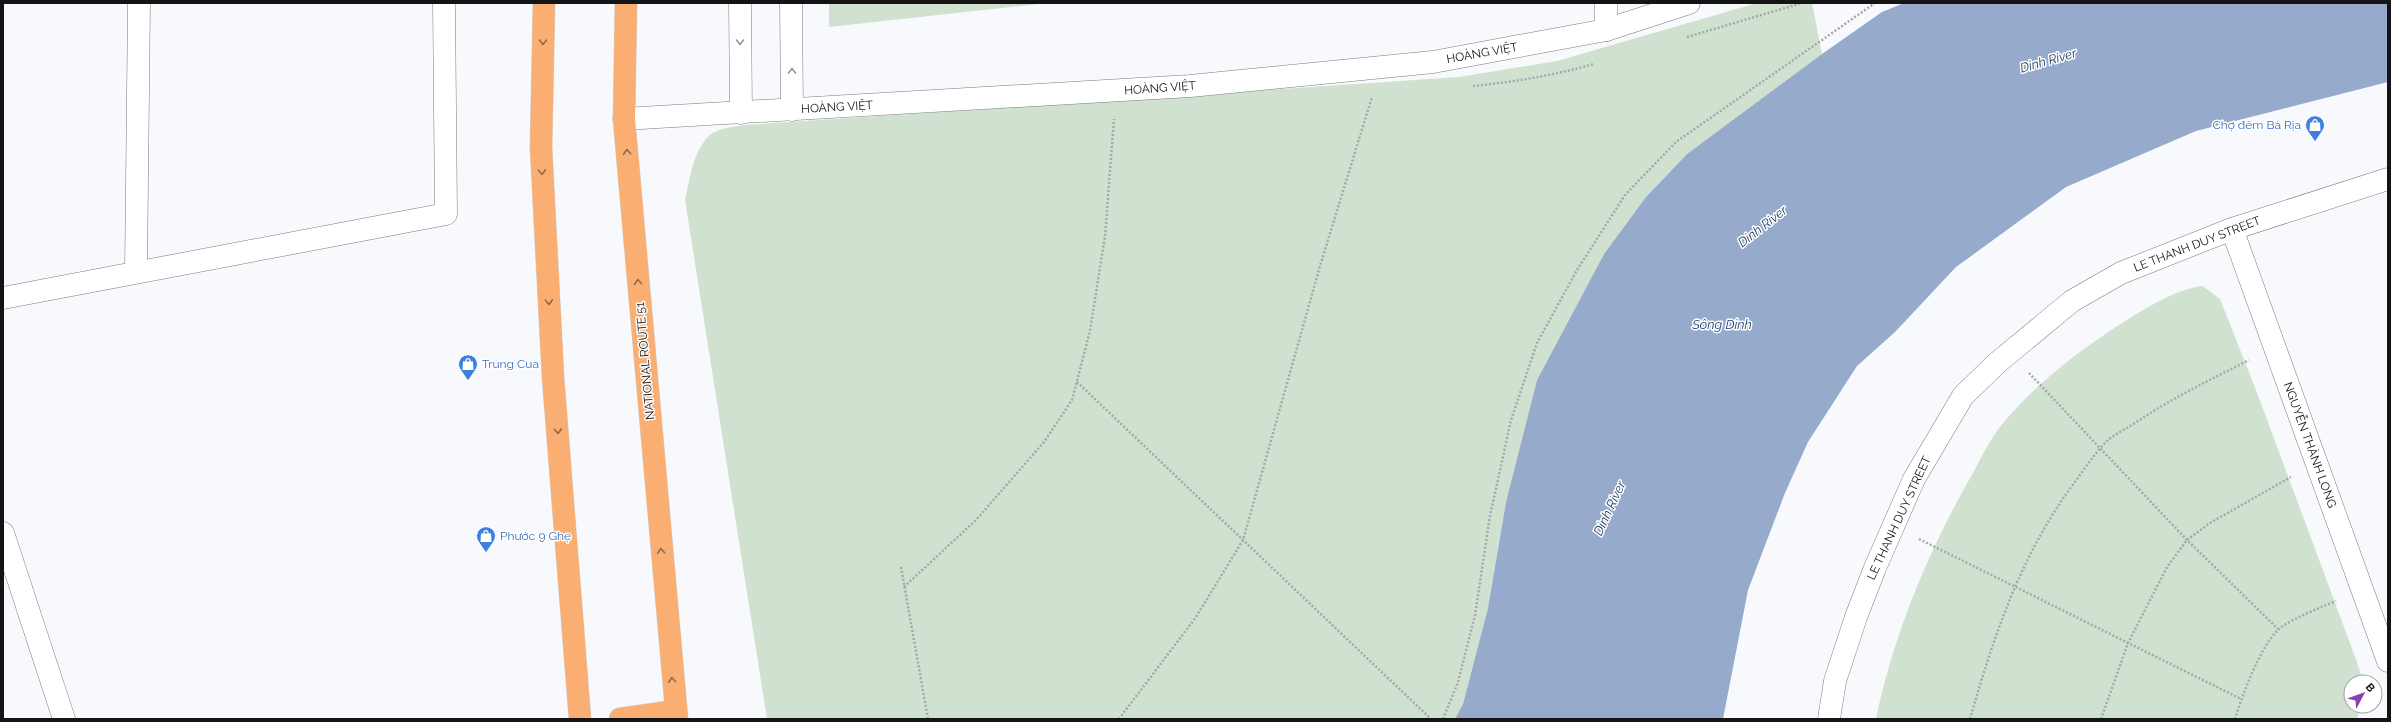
<svg xmlns="http://www.w3.org/2000/svg" width="2391" height="722" viewBox="0 0 2391 722" font-family="Raleway,sans-serif">
<style>
.green{fill:#d0e2cf}
.water{fill:#96aacb}
.lines{fill:none;stroke-linecap:round;stroke-linejoin:round}
.street-casing{stroke:#7a7b7e;stroke-width:23}
.highway-casing{stroke:#d5d5d5;stroke-width:23}
.path{stroke:#a6a7a9;stroke-width:2.5;stroke-dasharray:2 2;stroke-linecap:butt}
.street{stroke:#fff;stroke-width:22}
.highway{stroke:#fbae72;stroke-width:22}
.oneway{stroke:#936948}
.oneway2{stroke:#959596}
.labels{text-anchor:middle;stroke-width:3;stroke-linejoin:round;paint-order:stroke}
.street-label{font-size:12px;fill:#141415;stroke:#fff}
.shop-label{font-size:12px;fill:#366cbe;stroke:#fff;text-anchor:start}
.water-label{font-size:13px;font-style:italic;fill:#223c67;stroke:#fff}
</style>
<rect width="100%" height="100%" fill="#f8f9fc"/>
<!-- green -->
<g class="green">
<path d="M829 3H1047L829 27Z"/>
<path d="M1757 3H1812L1822 54 1687 154 1646 197 1604 254 1537 380 1506 502 1488 608 1463 704 1455 719H767L685 200C690 180 692 155 707 138 715 128 733 127 745 125L1459 77 1557 61Z"/>
<path d="M2203 286 2220 299 2256 390 2357 662 2363 682H2351V706H2364L2357 718 1876 719C1894 633 1929 549 1973 473 1982 456 1991 437 2004 422 2037 383 2077 352 2119 325 2141 311 2177 288 2203 286Z"/>
</g>
<!-- water -->
<path class="water" d="M1904 3H2388V82L2196 131 2066 187 1956 267 1895 332 1857 366 1808 442 1785 493 1748 590 1723 719H1455L1463 704 1488 608 1506 502 1537 380 1604 254 1646 197 1687 154 1822 54 1882 12Z"/>
<g class="lines">
<!-- street casing -->
<g class="street-casing">
<g id="street">
<path d="M740 3 741 113"/>
<path d="M791 3 792 110"/>
<path d="M1606 3V30"/>
<path d="M624 119 1190 86 1433 62 1606 30 1689 3"/>
<path d="M2232 229 2388 661"/>
<path d="M136 272 139 3"/>
<path d="M3 298 446 214 444 3"/>
<path d="M3 533 64 719"/>
<path d="M1829 719 1835 681 1856 617 1875 568 1914 479 1963 396 1997 363 2072 301 2121 273 2232 229 2388 179"/>
</g>
</g>
<!-- highway casing -->
<g class="highway-casing">
<g id="highway">
<path d="M544 3 541 147 553 377 580 719"/>
<path d="M626 3 624 119 677 719"/>
<path d="M620 719 675 711"/>
</g>
</g>
<!-- path -->
<g class="path">
<path d="M1687 37 1802 3"/>
<path d="M1473 86C1514 82 1555 75 1594 64"/>
<path d="M2029 373 2187 540 2278 629"/>
<path d="M1077 382 1431 719"/>
<path d="M1919 539 2241 699"/>
<path d="M901 567 928 719"/>
<path d="M904 587 976 520 1044 442 1072 400 1090 331 1105 236 1114 119"/>
<path d="M1119 719 1196 617 1243 540 1320 266 1372 97"/>
<path d="M1443 719 1458 682 1475 615 1490 516 1511 420 1537 343 1577 270 1625 195 1676 142 1875 3"/>
<path d="M1970 719C1994 635 2022 552 2075 482 2085 468 2095 453 2107 441 2115 434 2126 429 2135 423 2172 398 2210 380 2249 360"/>
<path d="M2101 719 2128 643 2167 567 2187 540 2210 523 2291 477"/>
<path d="M2235 719C2242 696 2260 647 2278 630 2288 620 2322 607 2336 601"/>
</g>
<!-- street -->
<use href="#street" class="street"/>
<!-- highway -->
<use href="#highway" class="highway"/>
</g>
<!-- one-way arrows -->
<defs><path id="oneway-chevron" d="M-2-3.5L2.5 0L-2 3.5" fill="none" stroke-width="1.6" stroke-linecap="round" stroke-linejoin="round"/></defs>
<g class="oneway">
<use href="#oneway-chevron" transform="translate(543 42) rotate(91)"/>
<use href="#oneway-chevron" transform="translate(627 152) rotate(-95)"/>
<use href="#oneway-chevron" transform="translate(542 172) rotate(87)"/>
<use href="#oneway-chevron" transform="translate(638 282) rotate(-95)"/>
<use href="#oneway-chevron" transform="translate(549 302) rotate(87)"/>
<use href="#oneway-chevron" transform="translate(558 431) rotate(86)"/>
<use href="#oneway-chevron" transform="translate(661 551) rotate(-95)"/>
<use href="#oneway-chevron" transform="translate(672 680) rotate(-95)"/>
</g>
<g class="oneway2">
<use href="#oneway-chevron" transform="translate(740 42) rotate(90)"/>
<use href="#oneway-chevron" transform="translate(792 71) rotate(-90)"/>
</g>
<!-- icons -->
<defs>
<g id="shop-pin" transform="scale(1)"><path d="M0 17L-7.5 6A9.5 9.5 0 1 1 7.5 6Z" fill="#3f7fe0" stroke="#fff"/><path d="M-5-2.5h2.3a2.7 3.5 0 0 1 5.4 0H5L5.5 6h-11ZM-1.5-2.5h3a1.5 2.3 0 0 0-3 0Z" fill="#fff"/></g>
</defs>
<g fill-rule="evenodd">
<use href="#shop-pin" x="2315" y="125"/>
<use href="#shop-pin" x="468" y="364"/>
<use href="#shop-pin" x="486" y="536"/>
</g>
<g class="labels">
<!-- street labels -->
<g class="street-label">
<text transform="translate(1482 53) rotate(-10)" y="4">HOÀNG VIỆT</text>
<text transform="translate(1160 88) rotate(-4)" y="4">HOÀNG VIỆT</text>
<text transform="translate(837 107) rotate(-3)" y="4">HOÀNG VIỆT</text>
<text transform="translate(2197 244) rotate(-21)" y="4">LE THANH DUY STREET</text>
<text transform="translate(645 361) rotate(-95)" y="4">NATIONAL ROUTE 51</text>
<text transform="translate(2310 445) rotate(70)" y="4">NGUYỄN THÀNH LONG</text>
<text transform="translate(1899 518) rotate(-65)" y="4">LE THANH DUY STREET</text>
</g>
<!-- shop labels -->
<g class="shop-label">
<text x="2301" y="129" text-anchor="end">Chợ đêm Bà Rịa</text>
<text x="482" y="368">Trung Cua</text>
<text x="500" y="540">Phước 9 Ghẹ</text>
</g>
<!-- water labels -->
<g class="water-label">
<text transform="translate(2048 60) rotate(-16)" y="5">Dinh River</text>
<text transform="translate(1762 226) rotate(-38)" y="5">Dinh River</text>
<text x="1722" y="329">Sông Dinh</text>
<text transform="translate(1609 508) rotate(-65)" y="5">Dinh River</text>
</g>
</g>
<!-- border -->
<rect width="2391" height="722" fill="none" stroke="#141415" stroke-width="8"/>
<!-- north arrow -->
<g transform="translate(2363 694) rotate(49)"><circle r="19" fill="#ffffff" stroke="#a1a1a1"/>
<path d="M0-3L7 15L0 10L-7 15Z" fill="#8a40b2"/>
<text y="-6" font-size="11" font-weight="bold" text-anchor="middle" fill="#141415">B</text>
</g>
</svg>
